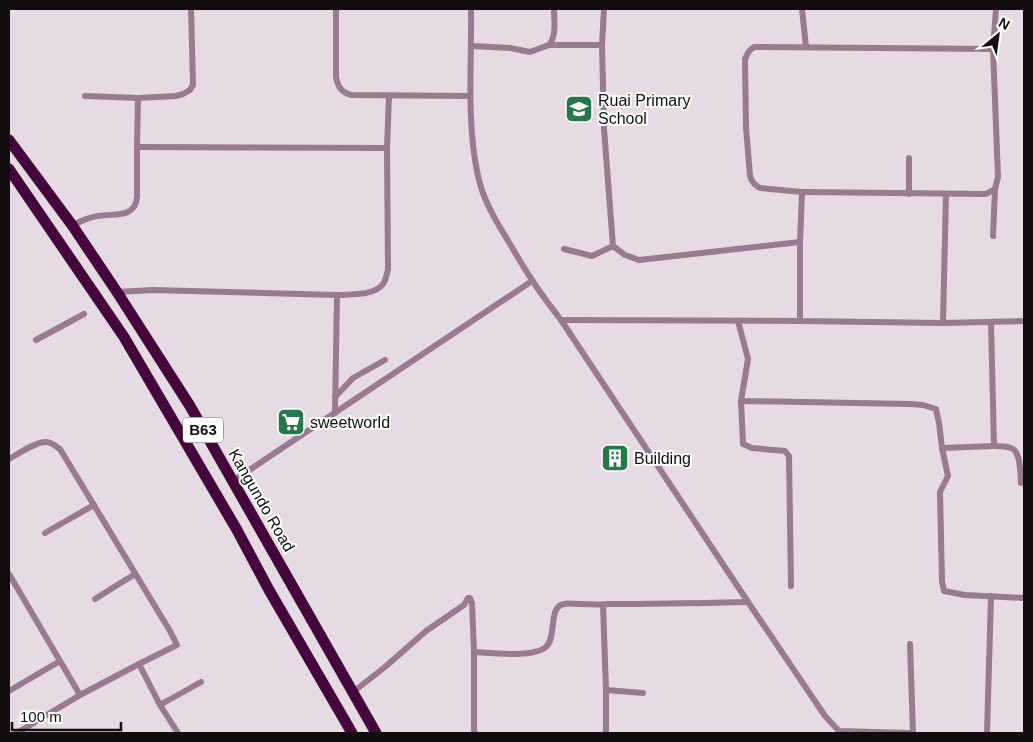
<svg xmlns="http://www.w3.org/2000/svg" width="1033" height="742" viewBox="0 0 1033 742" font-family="Arial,sans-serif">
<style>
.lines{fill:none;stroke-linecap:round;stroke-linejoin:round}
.street{stroke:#997a91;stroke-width:6}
.highway{stroke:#44063b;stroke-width:11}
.labels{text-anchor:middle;stroke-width:4;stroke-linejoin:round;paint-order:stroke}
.shield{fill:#fff;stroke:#585557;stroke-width:1}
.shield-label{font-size:15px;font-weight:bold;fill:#100c0f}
.poi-label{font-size:16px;fill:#100c0f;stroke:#fff;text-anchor:start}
.street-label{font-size:16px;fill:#100c0f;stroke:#fff}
</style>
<rect width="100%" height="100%" fill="#e6dae3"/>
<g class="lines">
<!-- street -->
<g class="street">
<path d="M336 9V77C338 87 341 92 351 95L470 96"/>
<path d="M471 9C472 64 466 121 478 176 483 200 497 223 510 244 517 256 524 268 532 280 541 294 551 307 561 320L748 602 825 716 839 731 910 733"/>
<path d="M604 9 602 45 604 129 613 246"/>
<path d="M802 9 806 47"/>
<path d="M549 45C557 35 554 21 554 9"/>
<path d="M472 46 510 48 530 52 549 45H602"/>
<path d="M993 49 754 47 749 51 745 59 746 127 750 176C752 183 755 185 760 188L802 192 800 242V321L943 323 1024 321"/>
<path d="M85 96 138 98 176 96 183 94 190 90 193 85 191 9"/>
<path d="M387 148 389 96"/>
<path d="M909 158V194"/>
<path d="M802 192 986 194 995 189 998 177 993 49 996 9"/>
<path d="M72 225C80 222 89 217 98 216 114 213 135 219 137 197V147L138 98"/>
<path d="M993 236 995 189"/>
<path d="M564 249 592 256 613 246 625 255 639 260 800 242"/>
<path d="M117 292 153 290 337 295C351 294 374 296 383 284 386 280 387 274 388 269L387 148 137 147"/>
<path d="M561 320 800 321"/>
<path d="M738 321 748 359 741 401 743 444 752 448 785 451 789 456 791 586"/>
<path d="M943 323 946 194"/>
<path d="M36 340 84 314"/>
<path d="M335 397 353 378 385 360"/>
<path d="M741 401 910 404 923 405 936 409 939 423 942 448 948 476 940 492 942 581 944 591 965 595 1024 598"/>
<path d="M335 413 337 295"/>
<path d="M994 446C999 446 1006 446 1011 448 1021 451 1020 473 1021 483"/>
<path d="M942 448 994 446 991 323"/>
<path d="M9 459C18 454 35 442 46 442 52 442 55 446 60 449L170 631 177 645 139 664 80 695 9 574"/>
<path d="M233 481 532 281"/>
<path d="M45 533 94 505"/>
<path d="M95 599 135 574"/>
<path d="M603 605 606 690V733"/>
<path d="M910 644 913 733"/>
<path d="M474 652C491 653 533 658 546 647 557 637 548 606 564 604 569 603 575 604 580 604 590 604 600 605 610 604 656 604 702 603 748 602"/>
<path d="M139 664 160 705 178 733"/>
<path d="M606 690 643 693"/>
<path d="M9 691 60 661"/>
<path d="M353 692 385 667 426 631 464 605 468 598H470L472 603 474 652V730L475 733"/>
<path d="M160 705 201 682"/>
<path d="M17 733 80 695"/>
<path d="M987 733 991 596"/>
</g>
<!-- highway -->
<g class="highway">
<path d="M9 140 72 225 117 292 190 406 376 733"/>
<path d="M9 169 124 337 237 530 269 590 352 733"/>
</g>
</g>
<!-- icons -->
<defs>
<g id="school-square" transform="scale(1.4375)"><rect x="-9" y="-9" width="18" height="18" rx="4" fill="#24784a" stroke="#fff"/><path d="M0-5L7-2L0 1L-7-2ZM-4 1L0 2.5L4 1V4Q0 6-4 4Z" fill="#fff"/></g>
<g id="supermarket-square" transform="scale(1.4375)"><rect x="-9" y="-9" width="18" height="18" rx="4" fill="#24784a" stroke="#fff"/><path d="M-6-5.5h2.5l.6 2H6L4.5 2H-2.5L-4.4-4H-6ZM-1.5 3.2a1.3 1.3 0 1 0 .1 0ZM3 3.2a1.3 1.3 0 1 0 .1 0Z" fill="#fff"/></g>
<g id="building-square" transform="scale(1.4375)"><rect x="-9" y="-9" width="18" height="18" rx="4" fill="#24784a" stroke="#fff"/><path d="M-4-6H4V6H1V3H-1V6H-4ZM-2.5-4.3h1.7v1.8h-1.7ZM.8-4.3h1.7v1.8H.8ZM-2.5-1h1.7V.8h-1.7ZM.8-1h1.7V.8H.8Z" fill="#fff"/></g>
</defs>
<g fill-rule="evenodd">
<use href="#school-square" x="579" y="109"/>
<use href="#supermarket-square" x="291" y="422"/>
<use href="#building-square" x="615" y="458"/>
</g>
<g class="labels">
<!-- shield labels -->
<rect class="shield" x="183" y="417.5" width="40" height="25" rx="4"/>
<g class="shield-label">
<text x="203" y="435">B63</text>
</g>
<!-- poi labels -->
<g class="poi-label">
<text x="598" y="106">Ruai Primary<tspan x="598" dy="18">School</tspan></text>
<text x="310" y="428">sweetworld</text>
<text x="634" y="464">Building</text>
</g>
<!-- street labels -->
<g class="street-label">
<text transform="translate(262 500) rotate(60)" y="6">Kangundo Road</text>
</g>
</g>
<!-- border -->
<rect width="1033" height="742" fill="none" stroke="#100c0f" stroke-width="20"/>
<!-- north arrow -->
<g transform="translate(998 35) rotate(29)" stroke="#ffffff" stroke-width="4" paint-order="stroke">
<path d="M0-4L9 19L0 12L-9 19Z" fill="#100c0f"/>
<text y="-8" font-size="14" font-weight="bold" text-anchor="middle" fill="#100c0f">N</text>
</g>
<!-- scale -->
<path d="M12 722v8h109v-8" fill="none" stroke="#100c0f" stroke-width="2.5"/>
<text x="20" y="722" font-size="15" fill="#100c0f" stroke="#ffffff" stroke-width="4" paint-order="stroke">100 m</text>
</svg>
